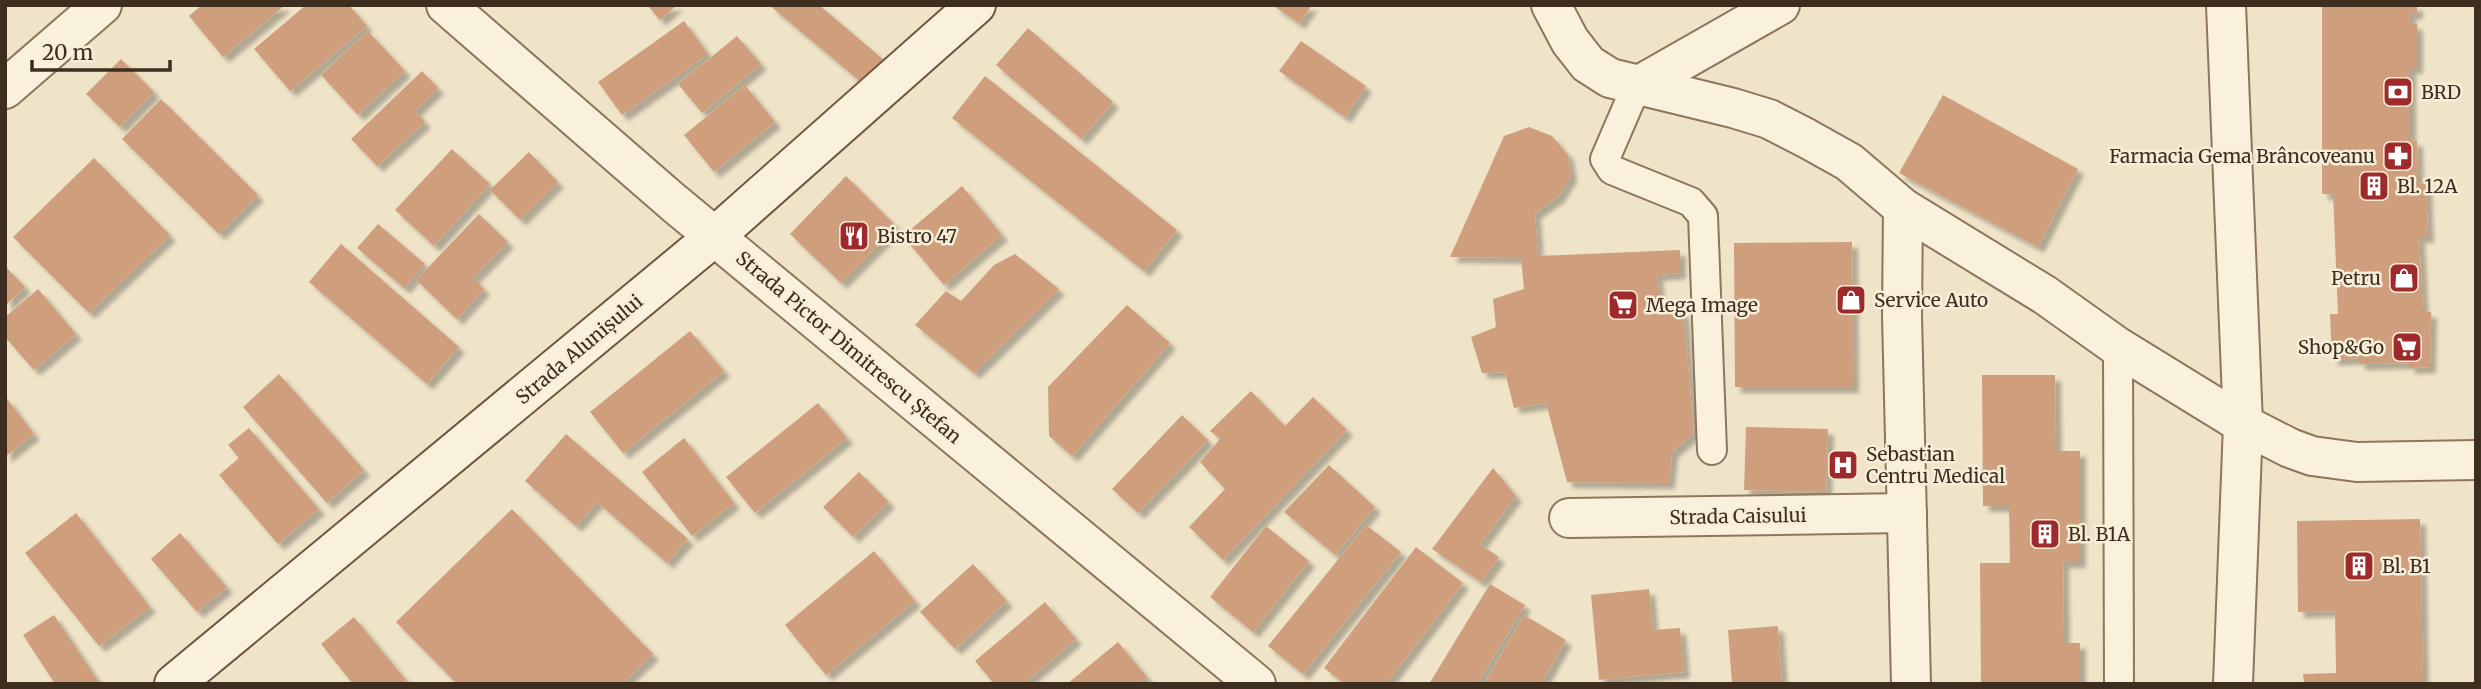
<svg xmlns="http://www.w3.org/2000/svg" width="2481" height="689" viewBox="0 0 2481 689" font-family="Merriweather,serif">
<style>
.building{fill:#cf9f7d;filter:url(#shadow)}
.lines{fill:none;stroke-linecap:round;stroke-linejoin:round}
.lane-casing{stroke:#8d765c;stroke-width:32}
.street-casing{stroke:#8d765c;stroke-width:42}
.secondary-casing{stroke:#6f573f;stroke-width:42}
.lane{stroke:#faf1dc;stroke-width:28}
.street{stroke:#faf1dc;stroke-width:38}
.secondary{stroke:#faf1dc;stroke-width:38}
.labels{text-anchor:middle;stroke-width:5;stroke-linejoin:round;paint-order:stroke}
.poi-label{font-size:19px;fill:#3d2e20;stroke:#f7eed8;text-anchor:start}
.street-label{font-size:19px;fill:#3d2e20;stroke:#f7eed8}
</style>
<defs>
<filter id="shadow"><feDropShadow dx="6" dy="6" stdDeviation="2" flood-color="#0004"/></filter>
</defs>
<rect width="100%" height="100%" fill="#f0e4c8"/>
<!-- building -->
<g class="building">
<path d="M202 5H285L223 57 189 16Z"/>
<path d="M306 5H349L367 26 290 91 254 49Z"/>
<path d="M647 5H677L660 20Z"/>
<path d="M769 5H819L884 60 861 82Z"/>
<path d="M1272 5H1312L1299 23Z"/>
<path d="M2322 5H2417V13H2410V24H2417V68H2410V140L2417 141 2418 183 2426 184 2428 237H2419L2423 312H2431L2430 367 2409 368V363L2359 364V358L2332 360 2330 314H2338L2333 194H2322Z"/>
<path d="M684 21 708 54 622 115 598 82Z"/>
<path d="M1028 28 1113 102 1081 139 996 65Z"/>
<path d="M368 31 405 71 358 115 321 75Z"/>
<path d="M737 36 761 64 702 113 678 84Z"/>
<path d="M1301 41 1366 86 1345 117 1279 71Z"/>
<path d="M121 59 154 92 120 127 86 94Z"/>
<path d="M422 71 438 88 415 111 425 122 377 166 351 139Z"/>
<path d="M985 76 1177 230 1144 271 952 118Z"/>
<path d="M745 85 775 122 714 172 684 135Z"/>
<path d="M1943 95 2078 169 2038 247 1899 173Z"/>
<path d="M161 99 258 195 219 234 122 139Z"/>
<path d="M1529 127 1552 136 1568 155 1571 176 1559 196 1535 213 1538 256 1680 250V273L1657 275 1661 312 1683 311 1694 433 1672 452 1669 483 1567 482 1546 403 1514 408 1505 372 1482 373 1471 337 1496 327 1493 299 1524 289 1521 258 1450 257 1504 136Z"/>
<path d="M452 149 490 184 434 246 395 210Z"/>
<path d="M529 152 558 182 520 220 490 190Z"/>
<path d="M94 158 170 235 89 313 13 237Z"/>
<path d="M846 176 897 227 841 283 790 234Z"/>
<path d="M962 186 1002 235 944 285 903 236Z"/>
<path d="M479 214 508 242 473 278 484 289 457 319 416 280Z"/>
<path d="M378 224 425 264 404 288 357 248Z"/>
<path d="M1852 242 1853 387H1735L1734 243Z"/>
<path d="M341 244 459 347 427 384 309 282Z"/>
<path d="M1015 254 1059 289 974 373 915 325 946 291 961 301 994 265Z"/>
<path d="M5 266 25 287 5 306Z"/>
<path d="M38 289 76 334 34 370 5 337V317Z"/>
<path d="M1127 305 1170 343 1072 456 1049 436 1048 387Z"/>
<path d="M690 331 724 371 623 453 590 412Z"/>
<path d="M279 374 364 470 327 503 243 407Z"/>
<path d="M1982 375H2055L2056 451H2080V562H2063L2064 643H2080V684H1981L1980 563H2010L2009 506H1983Z"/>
<path d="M1251 391 1285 426 1313 397 1347 430 1223 560 1189 527 1225 489 1200 462 1220 439 1210 431Z"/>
<path d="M5 396 34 434 5 457Z"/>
<path d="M818 403 847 438 755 513 726 477Z"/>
<path d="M1182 415 1208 440 1138 513 1112 489Z"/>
<path d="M1746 427 1828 429 1826 492 1744 490Z"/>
<path d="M249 428 319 509 278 544 219 475 239 458 228 445Z"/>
<path d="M566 434 688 539 667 563 597 502 576 526 525 481Z"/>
<path d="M684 438 734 503 692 536 642 472Z"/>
<path d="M1329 465 1375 507 1335 555 1284 512Z"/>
<path d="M1493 468 1516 496 1480 544 1499 557 1481 582 1432 549Z"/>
<path d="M859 472 889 502 853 537 823 507Z"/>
<path d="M512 509 653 654 622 684H457L396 622Z"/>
<path d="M76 513 150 607 99 646 25 553Z"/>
<path d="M2420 519 2423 683 2304 684 2303 674 2336 673 2335 611 2298 612 2297 521Z"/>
<path d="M1366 525 1401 552 1303 674 1268 646Z"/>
<path d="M1266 526 1309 561 1253 632 1210 597Z"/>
<path d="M180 533 227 587 197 612 151 559Z"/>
<path d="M1416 547 1463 583 1386 684H1345L1324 668Z"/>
<path d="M874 551 915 601 826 675 785 625Z"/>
<path d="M973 564 1007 601 955 649 920 612Z"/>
<path d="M1490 584 1525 605 1477 684H1429Z"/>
<path d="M1649 589 1653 630 1680 628 1684 672 1599 680 1591 595Z"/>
<path d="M1045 602 1076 639 1023 684H994L975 661Z"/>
<path d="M54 615 100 684H55L23 635Z"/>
<path d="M1524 615 1566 640 1541 684H1484Z"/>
<path d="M354 617 406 680 400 684H353L321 644Z"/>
<path d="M1778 626 1782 684H1732L1728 630Z"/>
<path d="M1118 642 1147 677 1139 684H1067Z"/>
</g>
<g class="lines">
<!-- lane casing -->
<g class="lane-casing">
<g id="lane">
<path d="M1636 87 1605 159 1612 170 1691 202 1703 216 1712 450"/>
<path d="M2118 347 2119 684"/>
</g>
</g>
<!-- street casing -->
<g class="street-casing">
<g id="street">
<path d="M446 5 674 203 1256 684"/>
<path d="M1551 5 1570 41 1588 64 1610 78 1733 108 1769 119 1806 138 1849 162 1903 208 2045 295 2118 347 2243 424 2290 448 2312 456 2357 462 2476 460"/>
<path d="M2226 5 2243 424 2233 684"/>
<path d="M1636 87 1780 5"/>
<path d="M5 89 102 5"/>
<path d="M1903 208 1902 316 1911 684"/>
<path d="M1569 518 1907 513"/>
</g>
</g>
<!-- secondary casing -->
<g class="secondary-casing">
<path id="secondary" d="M174 684 714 237 976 5"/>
</g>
<!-- lane -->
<use href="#lane" class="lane"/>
<!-- street -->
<use href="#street" class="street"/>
<!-- secondary -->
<use href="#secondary" class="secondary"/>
</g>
<!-- icons -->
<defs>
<g id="bank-square" transform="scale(1.575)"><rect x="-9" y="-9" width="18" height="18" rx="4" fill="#9e2a2b" stroke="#f7eed8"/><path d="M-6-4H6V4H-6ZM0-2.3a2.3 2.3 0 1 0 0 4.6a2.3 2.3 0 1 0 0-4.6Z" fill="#fff"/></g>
<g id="pharmacy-square" transform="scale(1.575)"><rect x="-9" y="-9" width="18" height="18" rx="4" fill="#9e2a2b" stroke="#f7eed8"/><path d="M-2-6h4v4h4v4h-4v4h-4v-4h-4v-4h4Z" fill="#fff"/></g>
<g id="building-square" transform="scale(1.575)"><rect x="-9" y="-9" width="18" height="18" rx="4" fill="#9e2a2b" stroke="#f7eed8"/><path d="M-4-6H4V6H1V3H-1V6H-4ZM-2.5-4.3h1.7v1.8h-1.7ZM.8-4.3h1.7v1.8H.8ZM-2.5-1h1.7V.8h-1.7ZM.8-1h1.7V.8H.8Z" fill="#fff"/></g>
<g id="restaurant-square" transform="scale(1.575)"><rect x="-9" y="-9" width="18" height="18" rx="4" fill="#9e2a2b" stroke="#f7eed8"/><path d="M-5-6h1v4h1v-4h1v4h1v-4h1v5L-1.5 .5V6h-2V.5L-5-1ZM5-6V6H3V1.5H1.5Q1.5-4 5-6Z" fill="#fff"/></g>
<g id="shop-square" transform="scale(1.575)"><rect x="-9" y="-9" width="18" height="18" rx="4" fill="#9e2a2b" stroke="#f7eed8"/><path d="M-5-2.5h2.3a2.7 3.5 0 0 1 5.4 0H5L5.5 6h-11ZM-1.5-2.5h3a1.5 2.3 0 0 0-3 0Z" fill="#fff"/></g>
<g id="supermarket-square" transform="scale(1.575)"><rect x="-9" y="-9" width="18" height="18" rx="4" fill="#9e2a2b" stroke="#f7eed8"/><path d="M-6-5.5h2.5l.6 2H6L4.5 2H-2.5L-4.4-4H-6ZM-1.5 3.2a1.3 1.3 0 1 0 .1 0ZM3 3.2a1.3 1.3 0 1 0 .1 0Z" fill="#fff"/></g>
<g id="hospital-square" transform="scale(1.575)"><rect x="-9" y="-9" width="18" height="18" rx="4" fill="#9e2a2b" stroke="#f7eed8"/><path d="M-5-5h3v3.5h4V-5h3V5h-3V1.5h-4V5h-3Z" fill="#fff"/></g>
</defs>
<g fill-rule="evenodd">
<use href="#bank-square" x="2398" y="92"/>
<use href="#pharmacy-square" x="2398" y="156"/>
<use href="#building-square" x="2374" y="186"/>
<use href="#restaurant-square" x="854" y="236"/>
<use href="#shop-square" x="2404" y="278"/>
<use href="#shop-square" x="1851" y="300"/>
<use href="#supermarket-square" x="1623" y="305"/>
<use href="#supermarket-square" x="2407" y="347"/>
<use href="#hospital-square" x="1843" y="465"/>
<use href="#building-square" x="2045" y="534"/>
<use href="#building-square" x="2359" y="566"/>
</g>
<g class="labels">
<!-- poi labels -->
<g class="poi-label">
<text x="2421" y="99">BRD</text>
<text x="2375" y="163" text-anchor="end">Farmacia Gema Brâncoveanu</text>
<text x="2397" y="193">Bl. 12A</text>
<text x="877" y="243">Bistro 47</text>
<text x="2381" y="285" text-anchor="end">Petru</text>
<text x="1874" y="307">Service Auto</text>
<text x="1646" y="312">Mega Image</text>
<text x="2384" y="354" text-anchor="end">Shop&amp;Go</text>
<text x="1866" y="461">Sebastian<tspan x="1866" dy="22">Centru Medical</tspan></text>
<text x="2068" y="541">Bl. B1A</text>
<text x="2382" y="573">Bl. B1</text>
</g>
<!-- street labels -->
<g class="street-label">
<text transform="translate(849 347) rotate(40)" y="7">Strada Pictor Dimitrescu Ștefan</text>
<text transform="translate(579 349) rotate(-40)" y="7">Strada Alunișului</text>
<text transform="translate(1738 516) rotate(-1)" y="7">Strada Caisului</text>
</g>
</g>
<!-- border -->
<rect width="2481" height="689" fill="none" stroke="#3d2e20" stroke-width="14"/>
<!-- scale -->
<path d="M32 60v10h138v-10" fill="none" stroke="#3d2e20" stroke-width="3.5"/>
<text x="42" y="60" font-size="21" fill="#3d2e20" stroke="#f7eed8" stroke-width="5" paint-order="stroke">20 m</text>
</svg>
